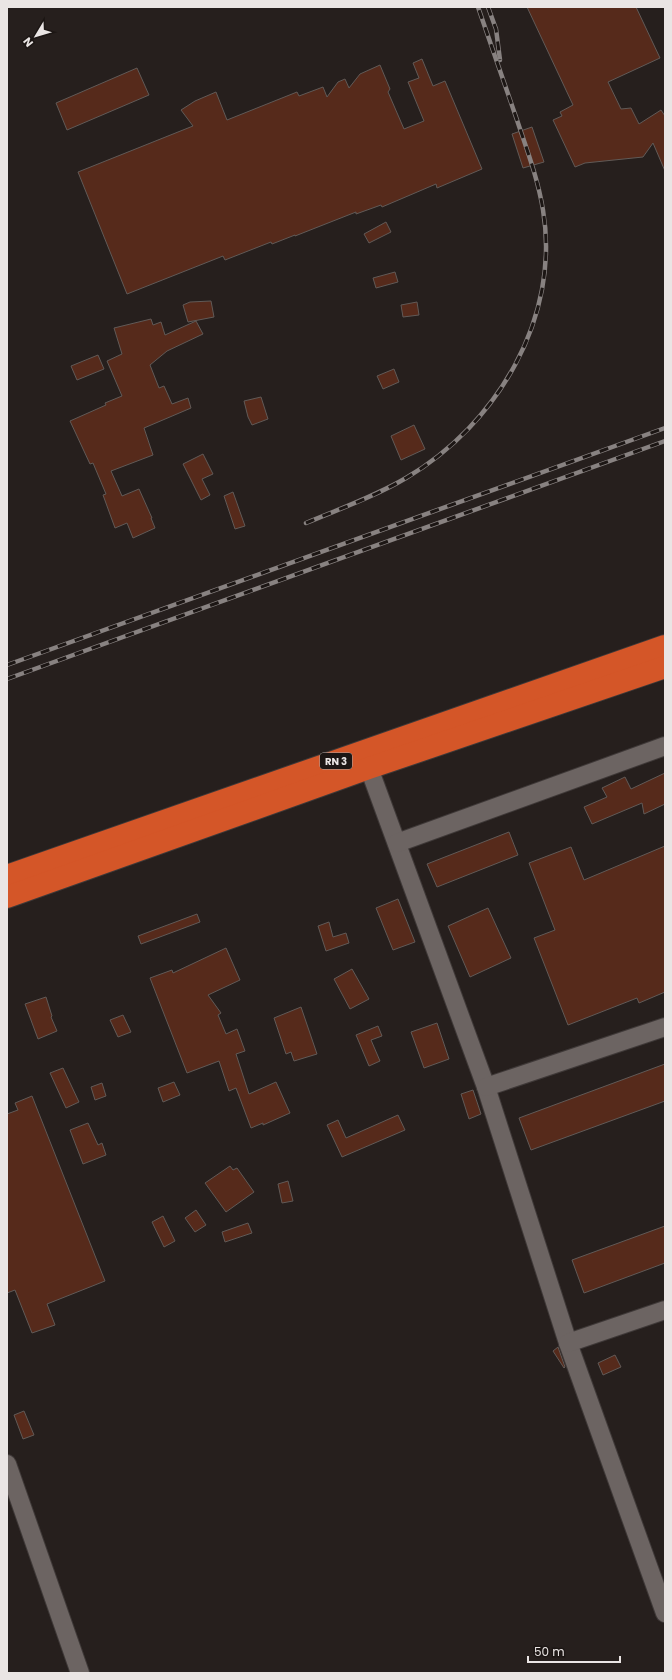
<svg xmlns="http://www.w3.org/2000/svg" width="672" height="1680" viewBox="0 0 672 1680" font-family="Poppins,sans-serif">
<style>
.building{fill:#562a1b;stroke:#615a57}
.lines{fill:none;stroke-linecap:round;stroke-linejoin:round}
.minor-casing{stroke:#3f3938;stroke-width:20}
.highway-casing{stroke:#3f3938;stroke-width:24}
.minor{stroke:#6c6462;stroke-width:18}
.highway{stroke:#d45628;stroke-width:22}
.rail-casing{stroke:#888281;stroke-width:4.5}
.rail{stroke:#1c1614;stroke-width:3;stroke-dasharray:9;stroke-linecap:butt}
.labels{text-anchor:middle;stroke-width:3;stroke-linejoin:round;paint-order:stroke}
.shield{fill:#1c1614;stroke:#aca7a6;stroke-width:1}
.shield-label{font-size:10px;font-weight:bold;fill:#eae5e4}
</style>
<rect width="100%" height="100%" fill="#261f1d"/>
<!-- building -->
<g class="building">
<path d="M527 7H636L660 58 608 82 621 109 631 108 639 124 661 110 665 116V171L653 143 643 157 585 163 575 167 553 120 562 116 560 112 573 105Z"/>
<path d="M422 59 433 86 445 81 482 169 437 188 436 184 382 207 381 205 356 214V212L295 236V235L272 244 271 242 225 260 223 256 127 294 78 172 193 126 181 110 195 101 216 92 227 120 297 92 299 96 323 87 327 97 338 82 345 79 349 88 360 74 380 65 390 89 388 92 404 129 424 121 408 82 419 78 413 63Z"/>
<path d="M137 68 149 95 67 130 56 103Z"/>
<path d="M532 127 544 162 523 168 512 134Z"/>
<path d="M386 222 391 232 369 243 364 234Z"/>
<path d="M395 272 398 282 376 288 373 278Z"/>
<path d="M211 301 214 317 188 322 183 305 190 302Z"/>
<path d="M417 302 419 315 403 317 401 305Z"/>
<path d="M151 319 153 325 161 322 165 335 196 321 203 334 167 351 150 365 159 388 164 386 172 404 188 398 191 408 144 428 153 455 111 471 122 496 139 489 152 518H151L155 528 133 538 127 523 115 528 103 495 106 494 93 463 90 464 70 421 106 405 105 403 122 396 107 361 122 354 114 328Z"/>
<path d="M98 355 104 369 77 380 71 366Z"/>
<path d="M394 369 399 382 383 389 377 376Z"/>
<path d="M261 397 268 419 252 425 248 417 244 401Z"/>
<path d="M414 425 425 449 401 460 391 436Z"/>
<path d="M203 454 213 474 202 479 210 495 201 500 183 464Z"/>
<path d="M233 492 245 526 235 529 224 496Z"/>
<path d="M665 773V804L644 814 642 803 592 824 584 807 607 797 602 788 625 777 631 789Z"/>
<path d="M509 832 518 855 437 887 427 864Z"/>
<path d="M665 846V992L639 1003 637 998 568 1025 534 938 555 930 529 863 571 847 584 880Z"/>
<path d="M398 899 415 942 393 950 376 908Z"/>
<path d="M488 908 511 958 470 977 448 926Z"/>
<path d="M197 914 200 922 141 944 138 936Z"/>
<path d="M329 922 333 937 346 933 349 943 326 951 318 926Z"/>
<path d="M226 948 240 980 208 995 221 1013 218 1015 226 1034 237 1029 245 1051 236 1054 249 1094 276 1082 290 1113 263 1125V1123L251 1128 236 1088 229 1091 219 1061 187 1073 150 978 172 970 173 973Z"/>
<path d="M352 969 369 999 350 1009 334 979Z"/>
<path d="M46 997 52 1016 51 1017 57 1031 38 1039 25 1004Z"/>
<path d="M301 1007 317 1054 294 1061 291 1052 286 1054 274 1018Z"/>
<path d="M123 1015 131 1032 118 1037 110 1020Z"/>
<path d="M437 1023 449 1059 424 1068 411 1032Z"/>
<path d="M378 1026 382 1036 371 1040 380 1061 369 1066 356 1035Z"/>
<path d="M665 1064V1101L531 1150 519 1118Z"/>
<path d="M63 1068 79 1102 66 1108 50 1073Z"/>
<path d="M174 1082 180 1095 163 1102 158 1088Z"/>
<path d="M102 1083 106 1096 95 1100 91 1087Z"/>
<path d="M473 1090 481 1114 469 1119 461 1094Z"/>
<path d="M32 1096 105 1281 47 1304 55 1325 32 1333 15 1290 7 1293V1114L18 1110 15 1103Z"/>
<path d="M398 1115 405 1130 342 1157 327 1125 338 1120 346 1138Z"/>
<path d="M88 1123 98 1145 102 1143 106 1155 83 1164 70 1130Z"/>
<path d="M230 1166 233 1170 237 1168 254 1192 226 1212 205 1183Z"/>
<path d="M288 1181 293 1201 282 1203 278 1184Z"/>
<path d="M196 1210 206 1225 195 1232 185 1218Z"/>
<path d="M163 1216 175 1241 164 1247 152 1222Z"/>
<path d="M248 1223 252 1233 225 1242 222 1232Z"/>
<path d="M665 1226V1263L584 1293 572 1260Z"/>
<path d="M558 1347 565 1367 564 1368 553 1351Z"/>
<path d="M615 1355 621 1367 603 1375 598 1363Z"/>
<path d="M24 1411 34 1435 23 1439 14 1415Z"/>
</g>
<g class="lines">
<!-- minor casing -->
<g class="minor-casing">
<g id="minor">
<path d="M369 768 486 1087 568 1343 665 1613"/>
<path d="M397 843 665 746"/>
<path d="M486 1087 665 1027"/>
<path d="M568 1343 665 1310"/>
<path d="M7 1464 80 1673"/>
</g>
</g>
<!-- highway casing -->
<g class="highway-casing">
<g id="highway">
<path d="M7 876 665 646"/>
<path d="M7 897 369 768 665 667"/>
</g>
</g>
<!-- minor -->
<use href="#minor" class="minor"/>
<!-- highway -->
<use href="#highway" class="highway"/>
<!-- rail casing -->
<g class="rail-casing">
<g id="rail">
<path d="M488 7 496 29 500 60"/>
<path d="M306 523C339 509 374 497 406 478 497 425 561 317 543 210 538 179 527 150 517 120 504 82 491 45 478 7"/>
<path d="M7 665 665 428"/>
<path d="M7 679 665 441"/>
</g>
</g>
<!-- rail -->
<use href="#rail" class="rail"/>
</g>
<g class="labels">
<!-- shield labels -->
<rect class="shield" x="320" y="753" width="32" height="16" rx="3"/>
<g class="shield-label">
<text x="336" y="765">RN 3</text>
</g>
</g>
<!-- border -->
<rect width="672" height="1680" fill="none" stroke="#eae5e4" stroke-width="16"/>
<!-- north arrow -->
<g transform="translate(36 36) rotate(232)" stroke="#1c1614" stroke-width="3" paint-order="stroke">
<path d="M0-3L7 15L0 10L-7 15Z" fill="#eae5e4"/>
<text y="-6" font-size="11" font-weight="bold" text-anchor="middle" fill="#eae5e4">N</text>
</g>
<!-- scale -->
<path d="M528 1656v6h92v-6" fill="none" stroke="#eae5e4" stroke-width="2"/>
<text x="534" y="1656" font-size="12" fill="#eae5e4" stroke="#1c1614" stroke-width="3" paint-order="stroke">50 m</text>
</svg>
